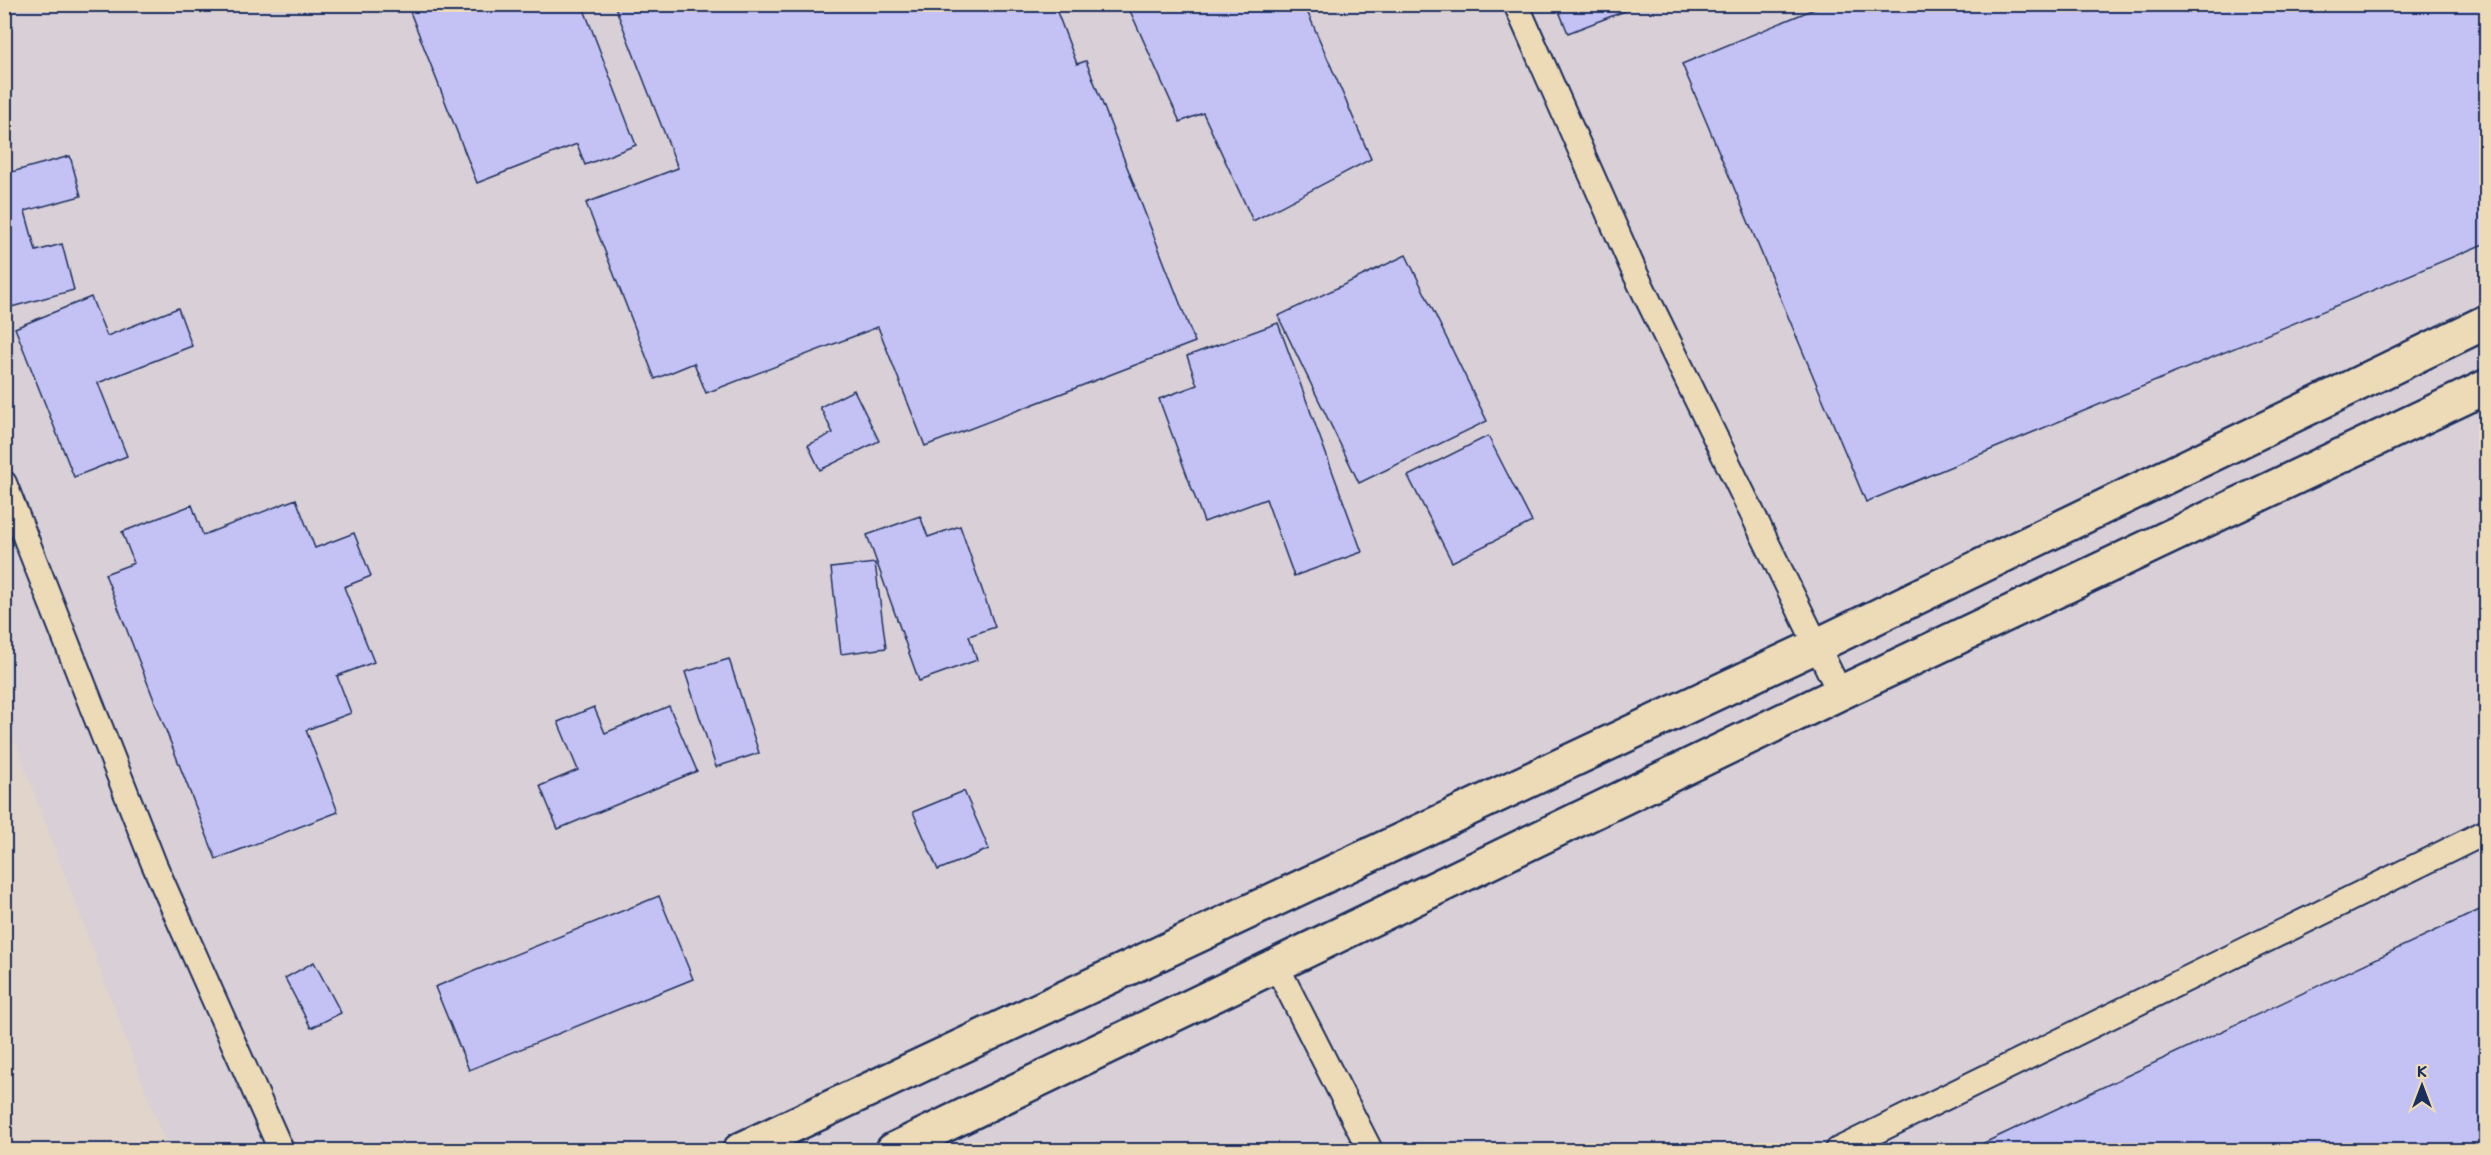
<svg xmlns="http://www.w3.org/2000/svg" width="2491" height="1155" viewBox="0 0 2491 1155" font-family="Mali,sans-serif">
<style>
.built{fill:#d8cfd7}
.building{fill:#c4c2f4;stroke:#1b2f5e;stroke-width:1.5}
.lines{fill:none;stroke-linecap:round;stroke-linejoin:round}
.lane-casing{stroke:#1b2f5e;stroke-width:28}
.secondary-casing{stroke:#1b2f5e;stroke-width:38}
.lane{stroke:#eddbb8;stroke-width:24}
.secondary{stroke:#eddbb8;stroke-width:33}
</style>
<rect width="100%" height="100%" fill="#e1d4ca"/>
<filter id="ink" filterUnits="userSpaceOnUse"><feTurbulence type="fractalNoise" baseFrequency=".0167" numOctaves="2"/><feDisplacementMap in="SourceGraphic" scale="12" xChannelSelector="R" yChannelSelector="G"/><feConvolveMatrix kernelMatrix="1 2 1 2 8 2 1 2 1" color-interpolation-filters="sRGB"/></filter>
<g filter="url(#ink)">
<!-- built -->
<path class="built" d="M5 5H2486V1150H168L5 714Z"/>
<!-- building -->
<g class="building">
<path d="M407 4H582L636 145 585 165 577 144 477 183Z"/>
<path d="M614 4H1054L1077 64 1086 61 1195 342 925 446 878 327 706 393 694 363 655 379 586 203 678 168Z"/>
<path d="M1127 4H1304L1371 159 1253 221 1203 113 1180 122Z"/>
<path d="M1556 4H1643L1568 33Z"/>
<path d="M1826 4H2486V243L1866 502 1682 64Z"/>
<path d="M70 156 81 196 25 211 36 251 62 244 74 290 4 309V174Z"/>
<path d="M1406 255 1487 421 1359 483 1278 316Z"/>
<path d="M91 297 107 336 178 308 192 346 98 383 127 456 74 477 15 328Z"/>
<path d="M1278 323 1362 552 1294 576 1266 499 1204 522 1159 399 1197 385 1187 356Z"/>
<path d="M854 390 879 441 820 470 808 445 833 433 820 407Z"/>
<path d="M1488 436 1532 522 1452 562 1408 476Z"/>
<path d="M296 499 315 548 354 533 371 576 344 587 374 662 337 676 351 713 306 730 338 812 216 859 105 574 134 563 122 532 192 505 203 535Z"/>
<path d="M920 516 928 537 960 526 995 627 969 636 977 660 919 681 867 535Z"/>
<path d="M875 563 886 648 841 654 831 568Z"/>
<path d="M729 659 759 753 716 767 685 672Z"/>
<path d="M669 706 697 771 558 829 540 786 578 770 558 722 594 707 605 733Z"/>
<path d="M964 791 989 849 938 870 913 812Z"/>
<path d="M659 896 693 979 469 1070 435 987Z"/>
<path d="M2486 907V1150H1969Z"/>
<path d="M314 962 341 1013 311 1028 285 978Z"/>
</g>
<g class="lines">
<!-- lane casing -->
<g class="lane-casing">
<g id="lane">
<path d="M1516 4 1635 273 1840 693"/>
<path d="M4 483 154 864 281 1150"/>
<path d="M1276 965 1370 1150"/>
<path d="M1838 1150 2486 832"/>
</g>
</g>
<!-- secondary casing -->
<g class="secondary-casing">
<g id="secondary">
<path d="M740 1150 1816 646 2486 322"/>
<path d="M893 1150 1840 693 2486 387"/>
</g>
</g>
<!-- lane -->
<use href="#lane" class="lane"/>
<!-- secondary -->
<use href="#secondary" class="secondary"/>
</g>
</g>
<!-- margin -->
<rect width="2491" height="1155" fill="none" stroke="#eddbb8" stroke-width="24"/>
<rect x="12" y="12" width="2467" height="1131" fill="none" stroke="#1b2f5e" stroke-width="2" filter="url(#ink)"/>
<!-- north arrow -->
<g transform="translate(2422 1086)" stroke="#eddbb8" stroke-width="4.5" paint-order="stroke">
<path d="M0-4.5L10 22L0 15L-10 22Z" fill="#1b2f5e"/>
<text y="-9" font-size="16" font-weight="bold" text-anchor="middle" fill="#1b2f5e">K</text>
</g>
</svg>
